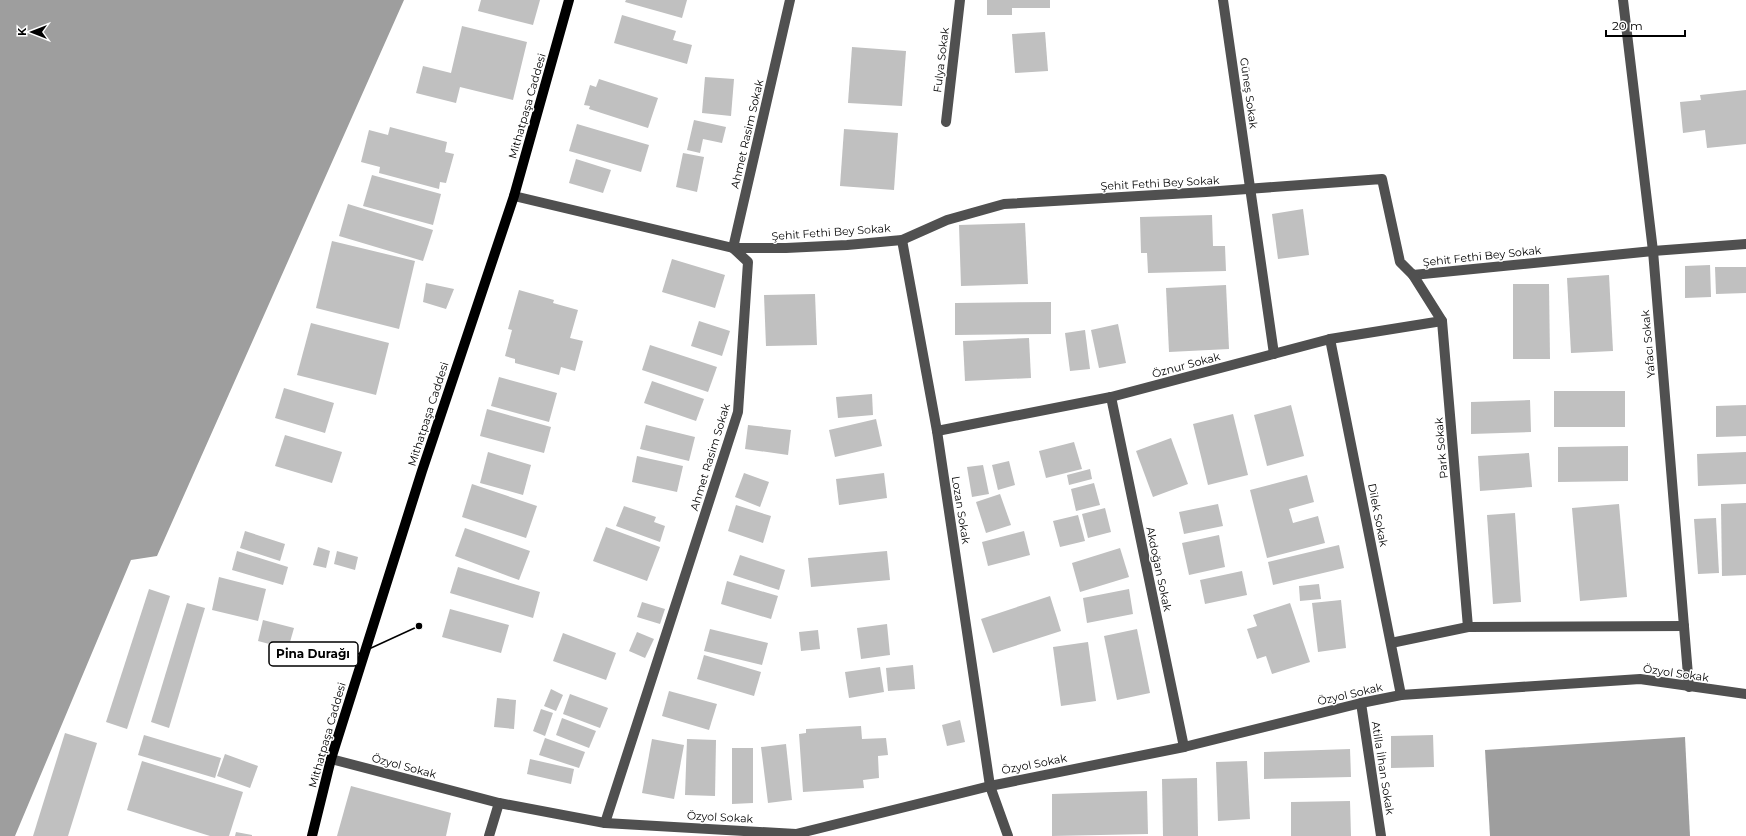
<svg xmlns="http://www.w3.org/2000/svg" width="1746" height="836" viewBox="0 0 1746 836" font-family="Montserrat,sans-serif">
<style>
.water{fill:#9e9e9e}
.building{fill:#c0c0c0}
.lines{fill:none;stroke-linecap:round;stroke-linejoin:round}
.minor{stroke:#505050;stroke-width:10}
.major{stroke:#000;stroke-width:10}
.labels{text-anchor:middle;stroke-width:3;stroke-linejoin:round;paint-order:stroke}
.street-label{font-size:11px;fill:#000;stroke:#fff}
.leader{fill:none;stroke:#000;stroke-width:1.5}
.callout-dot{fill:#000;stroke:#fff;stroke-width:1.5}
.callout{fill:#fff;stroke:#000;stroke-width:1.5}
.callout-label{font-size:12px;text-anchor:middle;font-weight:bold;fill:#000}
</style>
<rect width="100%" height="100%" fill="#fff"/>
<!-- water -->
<g class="water">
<path d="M0 0H404L157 556 131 560 15 836H0Z"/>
<path d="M1685 737 1690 836H1490L1485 750Z"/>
</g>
<!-- building -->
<g class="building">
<path d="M481 0H540L533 25 478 11Z"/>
<path d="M626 0H687L682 18 625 2Z"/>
<path d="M987 0H1050V8H1012V15H987Z"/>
<path d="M622 15 676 31 673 40 692 45 687 64 614 43Z"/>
<path d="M462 26 527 42 513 100 460 87 456 103 416 93 423 66 451 73Z"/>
<path d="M1045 32 1048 71 1015 73 1012 34Z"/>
<path d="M852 47 906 51 902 106 848 103Z"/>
<path d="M705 77 734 79 731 116 702 113Z"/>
<path d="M599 79 658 98 648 128 589 109 590 106 584 105 590 85 596 87Z"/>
<path d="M1746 90V144L1707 148 1705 130 1683 133 1680 102 1701 100 1700 95Z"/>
<path d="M694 120 726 127 722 143 703 139 700 153 687 150Z"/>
<path d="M577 124 649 145 641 172 569 151Z"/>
<path d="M390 127 447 142 445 152 454 154 446 183 440 182 439 189 379 173 380 167 361 162 369 130 388 135Z"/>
<path d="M844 129 898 133 894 190 840 186Z"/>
<path d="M683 153 704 157 697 192 676 187Z"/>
<path d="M576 159 611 170 603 193 569 183Z"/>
<path d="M372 175 441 194 433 225 363 206Z"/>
<path d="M348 204 433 230 423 261 339 236Z"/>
<path d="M1303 209 1309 255 1278 259 1272 214Z"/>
<path d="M1212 215 1213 246H1225L1226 271 1148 273 1147 253H1141L1140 217Z"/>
<path d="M1025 223 1028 284 961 286 959 225Z"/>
<path d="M332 241 415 261 399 329 316 308Z"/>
<path d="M672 259 725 275 715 308 662 292Z"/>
<path d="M1710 265 1711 297 1685 298V266Z"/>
<path d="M1715 267H1746V293L1716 294Z"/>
<path d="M1609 275 1613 351 1571 353 1567 278Z"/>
<path d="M426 283 454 289 446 309 423 302Z"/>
<path d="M1513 284H1549L1550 359H1513Z"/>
<path d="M1226 285 1229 349 1169 352 1166 288Z"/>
<path d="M519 290 554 300 553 303 578 310 570 338 583 341 575 371 561 367 559 375 515 363V359L505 356 512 330 508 329Z"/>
<path d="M815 294 817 345 766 346 764 295Z"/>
<path d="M1051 302V334L955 335V303Z"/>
<path d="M699 321 730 331 722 356 691 346Z"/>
<path d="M311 323 389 343 376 395 297 375Z"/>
<path d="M1118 324 1126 363 1099 368 1091 330Z"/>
<path d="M1085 330 1090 369 1070 371 1065 333Z"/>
<path d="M1029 338 1031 378 965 381 963 341Z"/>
<path d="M650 345 717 367 708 392 642 370Z"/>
<path d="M499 377 557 393 549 422 491 406Z"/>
<path d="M652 381 704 399 696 421 644 403Z"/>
<path d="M284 388 334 403 325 433 275 418Z"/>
<rect x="1554" y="391" width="71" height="36"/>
<path d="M872 394 873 415 838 418 836 397Z"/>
<path d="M1530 400 1531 432 1471 434V402Z"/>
<path d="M1291 405 1304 456 1267 466 1254 415Z"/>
<path d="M1746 405V436L1716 437V406Z"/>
<path d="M487 409 551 427 544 453 480 436Z"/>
<path d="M1233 414 1248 475 1208 485 1193 424Z"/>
<path d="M876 419 882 446 835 457 829 430Z"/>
<path d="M646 425 695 437 689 461 640 449Z"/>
<path d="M748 425 791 430 788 455 745 449Z"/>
<path d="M285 435 342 452 332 483 275 466Z"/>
<path d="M1171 438 1188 484 1153 497 1136 451Z"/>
<path d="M1074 442 1082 469 1046 478 1039 451Z"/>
<path d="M1628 446V481L1558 482V447Z"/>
<path d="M488 452 531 465 523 495 480 483Z"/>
<path d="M1746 452V484L1698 486 1697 454Z"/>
<path d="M1529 453 1532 487 1480 491 1478 456Z"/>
<path d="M637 456 683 466 677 492 632 482Z"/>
<path d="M1009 461 1015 485 998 490 992 465Z"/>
<path d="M983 465 989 494 972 497 967 467Z"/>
<path d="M1090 469 1092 479 1069 485 1067 475Z"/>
<path d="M744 473 769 482 760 507 735 497Z"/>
<path d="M884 473 887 498 839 505 836 479Z"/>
<path d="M1307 475 1314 502 1289 509 1293 523 1318 516 1325 543 1267 558 1250 490Z"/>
<path d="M1094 483 1100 505 1076 511 1071 489Z"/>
<path d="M472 484 537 506 526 538 462 517Z"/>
<path d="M1000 494 1011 525 986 533 976 502Z"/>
<path d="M1746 503V575L1722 576 1721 504Z"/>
<path d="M1218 504 1223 526 1184 534 1179 512Z"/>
<path d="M1619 504 1627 597 1580 601 1572 508Z"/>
<path d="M736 505 771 516 763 543 728 531Z"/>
<path d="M624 506 656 517 654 522 665 526 660 542 616 526Z"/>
<path d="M1105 508 1111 532 1088 538 1082 514Z"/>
<path d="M1515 513 1521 602 1493 604 1487 515Z"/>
<path d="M1078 515 1085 541 1060 547 1053 521Z"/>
<path d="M1716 518 1719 573 1698 574 1694 519Z"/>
<path d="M606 527 660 547 647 581 593 561Z"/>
<path d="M465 528 530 551 519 580 455 556Z"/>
<path d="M245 531 285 544 280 561 240 548Z"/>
<path d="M1024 531 1030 555 988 566 982 542Z"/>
<path d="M1219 535 1225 567 1189 575 1182 543Z"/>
<path d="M1339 545 1344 568 1273 585 1268 562Z"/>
<path d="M318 547 330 551 326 568 313 565Z"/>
<path d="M1120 548 1129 577 1080 592 1072 563Z"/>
<path d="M237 551 288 567 283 585 232 570Z"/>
<path d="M337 551 358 557 355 570 334 564Z"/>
<path d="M887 551 890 580 811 587 808 558Z"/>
<path d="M740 555 785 570 779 590 733 575Z"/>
<path d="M458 567 540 592 533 618 450 593Z"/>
<path d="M1242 571 1247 595 1205 604 1200 580Z"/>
<path d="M219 577 266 589 258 621 212 610Z"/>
<path d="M727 581 778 596 771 619 721 604Z"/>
<path d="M1319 584 1321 599 1300 601 1299 586Z"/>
<path d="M149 589 170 596 127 729 106 722Z"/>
<path d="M1129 589 1133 614 1087 623 1083 598Z"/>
<path d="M1050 596 1061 631 993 653 981 619Z"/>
<path d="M1341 600 1346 648 1318 652 1312 603Z"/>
<path d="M642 602 665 609 660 624 637 617Z"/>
<path d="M187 603 205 608 169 728 151 722Z"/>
<path d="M1290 603 1310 662 1272 674 1266 656 1257 659 1247 629 1257 626 1253 615Z"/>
<path d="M450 609 509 625 501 653 442 637Z"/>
<path d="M263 620 294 628 288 649 258 641Z"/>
<path d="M887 624 890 655 861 659 857 628Z"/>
<path d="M710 629 768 643 762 665 704 651Z"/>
<path d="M1137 629 1150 693 1117 700 1104 636Z"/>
<path d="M818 630 820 649 801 651 799 632Z"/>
<path d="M637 632 654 639 645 658 629 651Z"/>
<path d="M563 633 616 653 606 680 553 661Z"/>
<path d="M1088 642 1096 701 1061 706 1053 647Z"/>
<path d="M704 655 761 672 754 696 697 679Z"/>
<path d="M913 665 915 689 888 691 886 668Z"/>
<path d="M880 667 884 692 849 698 845 672Z"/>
<path d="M551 689 563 695 556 711 544 706Z"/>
<path d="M669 691 717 704 709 730 662 716Z"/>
<path d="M570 694 608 708 600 728 563 714Z"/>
<path d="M497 698 516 700 514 729 494 727Z"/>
<path d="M541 709 553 713 545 736 533 731Z"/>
<path d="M562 718 596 731 589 748 556 735Z"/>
<path d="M960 720 965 742 947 746 942 725Z"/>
<path d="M861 726 862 739 886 738 888 755 878 756 879 778 863 780 864 788 803 792 799 734 806 733V729Z"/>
<path d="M65 733 97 743 68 836H33Z"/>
<path d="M144 735 221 758 215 778 138 755Z"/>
<path d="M1433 735 1434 767 1391 768V736Z"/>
<path d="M545 738 585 752 579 768 539 755Z"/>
<path d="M652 739 684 745 674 799 642 793Z"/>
<path d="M687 739 716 740 715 796 685 795Z"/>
<path d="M786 744 792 800 768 803 761 747Z"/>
<path d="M732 748H753V803L732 804Z"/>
<path d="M1350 749 1351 777 1264 779V752Z"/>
<path d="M225 754 258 766 250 788 217 776Z"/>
<path d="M530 759 574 769 571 784 527 774Z"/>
<path d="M142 761 243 792 229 836H210L127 810Z"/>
<path d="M1247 761 1250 819 1218 821 1216 762Z"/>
<path d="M1197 778 1198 836H1163L1162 779Z"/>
<path d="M351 786 451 813 446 836H337Z"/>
<path d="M1147 791 1148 834 1052 836V794Z"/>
<path d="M1350 801 1351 836H1291V802Z"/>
<path d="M236 832 252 835V836H235Z"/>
</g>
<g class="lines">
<!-- minor -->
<g class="minor">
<path d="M1223 0 1274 354"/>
<path d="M1623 0 1653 251 1689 687"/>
<path d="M946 122 960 0"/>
<path d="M514 196 733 248H786L847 245 902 240 947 220 1004 204 1206 192 1382 179 1400 262 1413 275 1653 251 1746 244"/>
<path d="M902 240 937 431 990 786 1008 836"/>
<path d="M1413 275 1442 321 1468 627"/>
<path d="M1330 339 1401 695"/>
<path d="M1111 397 1184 747"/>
<path d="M937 431 1111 397 1330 339 1442 321"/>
<path d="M1391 643 1468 627 1684 626"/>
<path d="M1361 703 1381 836"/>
<path d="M331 759 499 803 605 823 796 834 990 786 1184 747 1361 703 1401 695 1640 679 1746 694"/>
<path d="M605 823 738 412 748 262 733 248 790 0"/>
<path d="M489 836 499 803"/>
</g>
<!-- major -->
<path class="major" d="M312 836 331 759 422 471 514 196 569 0"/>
</g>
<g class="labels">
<!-- street labels -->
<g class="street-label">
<text transform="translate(941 60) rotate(-83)" y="4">Fulya Sokak</text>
<text transform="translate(1249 93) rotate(82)" y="4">Güneş Sokak</text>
<text transform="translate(527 106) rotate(-74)" y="4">Mithatpaşa Caddesi</text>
<text transform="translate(747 134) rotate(-77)" y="4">Ahmet Rasim Sokak</text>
<text transform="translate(1160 183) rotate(-3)" y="4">Şehit Fethi Bey Sokak</text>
<text transform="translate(831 232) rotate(-4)" y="4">Şehit Fethi Bey Sokak</text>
<text transform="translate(1482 256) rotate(-6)" y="4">Şehit Fethi Bey Sokak</text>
<text transform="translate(1648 344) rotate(-95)" y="4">Yafacı Sokak</text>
<text transform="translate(1186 365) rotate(-15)" y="4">Öznur Sokak</text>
<text transform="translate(428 414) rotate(-72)" y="4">Mithatpaşa Caddesi</text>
<text transform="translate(1441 448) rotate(-95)" y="4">Park Sokak</text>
<text transform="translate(710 457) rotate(-73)" y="4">Ahmet Rasim Sokak</text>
<text transform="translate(961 510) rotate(81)" y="4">Lozan Sokak</text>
<text transform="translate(1378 515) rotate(79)" y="4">Dilek Sokak</text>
<text transform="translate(1159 569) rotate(78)" y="4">Akdoğan Sokak</text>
<text transform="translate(1676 673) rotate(8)" y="4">Özyol Sokak</text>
<text transform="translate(1350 694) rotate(-13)" y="4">Özyol Sokak</text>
<text transform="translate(327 735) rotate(-74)" y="4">Mithatpaşa Caddesi</text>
<text transform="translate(1034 764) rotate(-11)" y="4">Özyol Sokak</text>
<text transform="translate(404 766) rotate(15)" y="4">Özyol Sokak</text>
<text transform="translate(1383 768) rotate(81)" y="4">Atilla İlhan Sokak</text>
<text transform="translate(720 817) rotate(3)" y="4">Özyol Sokak</text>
</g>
</g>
<!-- callouts -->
<path class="leader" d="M419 626L358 654"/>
<circle class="callout-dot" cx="419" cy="626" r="4"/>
<rect class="callout" x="269" y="642" width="89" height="24" rx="4"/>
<g class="callout-label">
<text x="313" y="658">Pina Durağı</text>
</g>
<!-- north arrow -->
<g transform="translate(32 32) rotate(270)" stroke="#ffffff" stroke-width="3" paint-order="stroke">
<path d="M0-3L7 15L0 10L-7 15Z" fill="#000000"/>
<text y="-6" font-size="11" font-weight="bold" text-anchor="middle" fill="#000000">K</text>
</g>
<!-- scale -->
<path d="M1606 30v6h79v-6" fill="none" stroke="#000000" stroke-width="2"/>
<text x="1612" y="30" font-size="12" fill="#000000" stroke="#ffffff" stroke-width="3" paint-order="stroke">20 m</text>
</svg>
